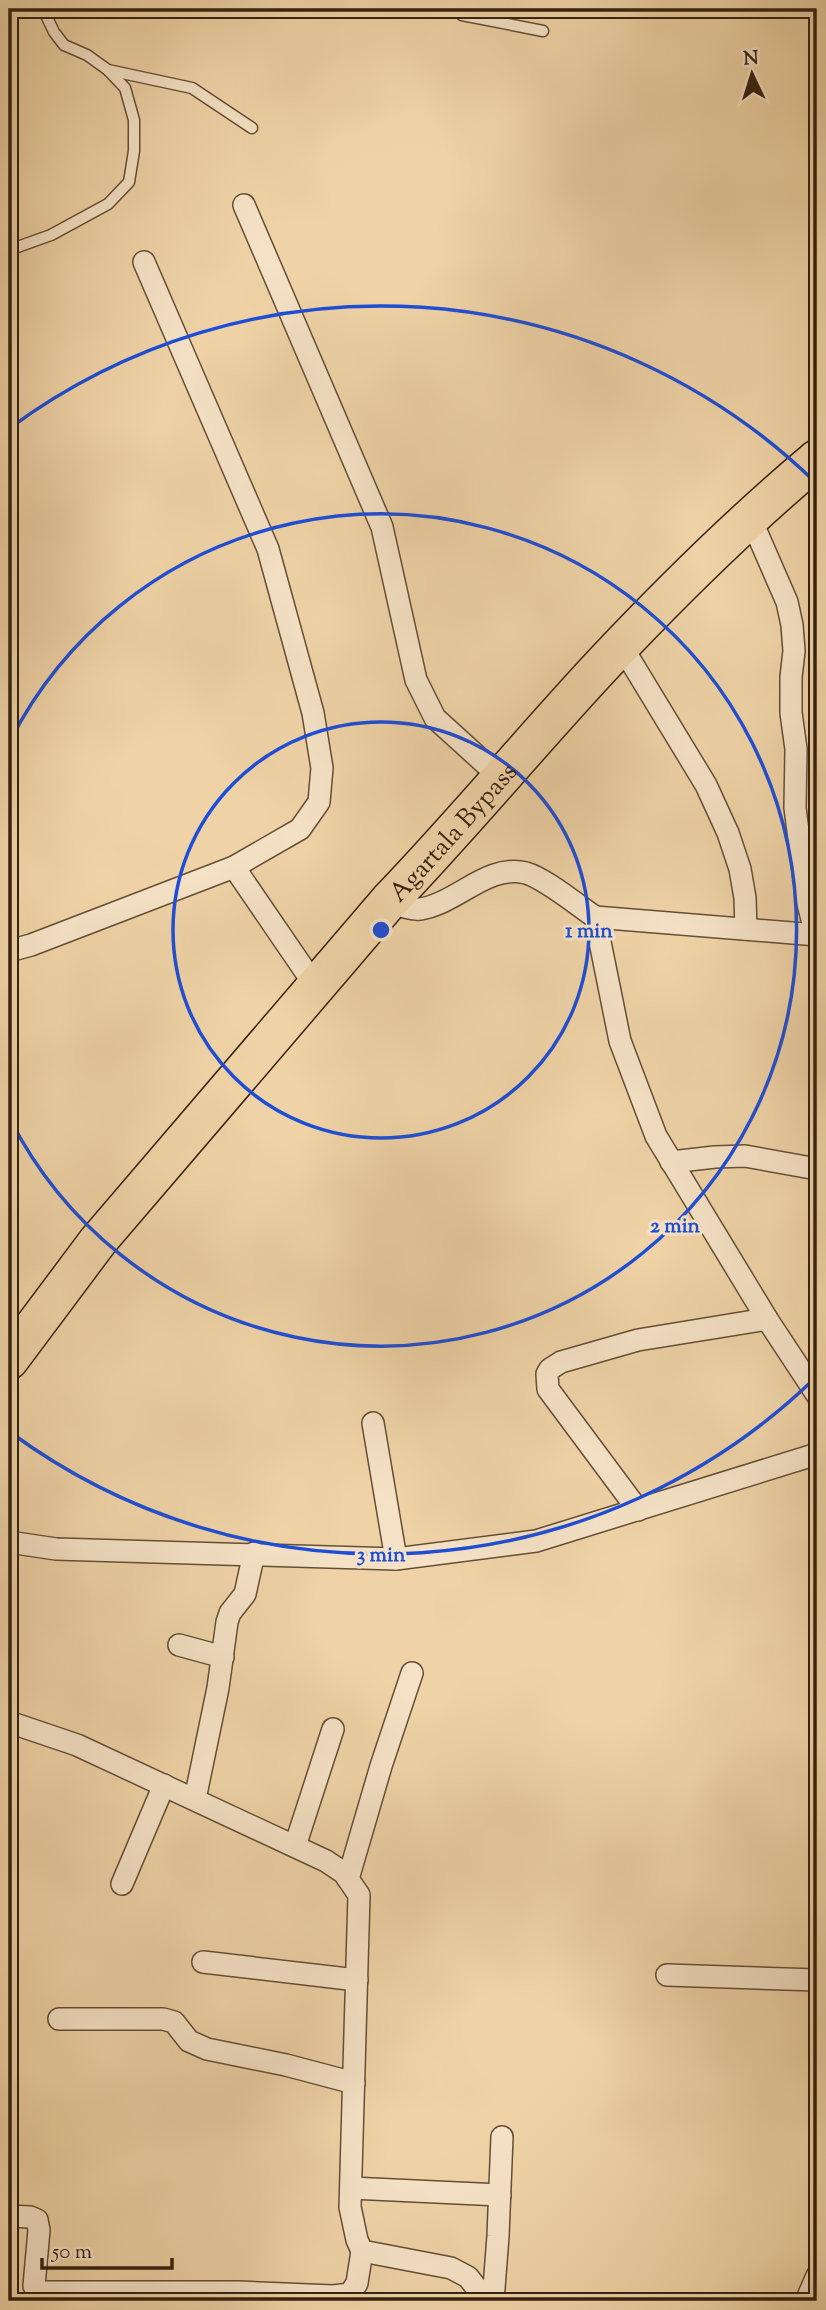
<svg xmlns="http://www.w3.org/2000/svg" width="826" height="2310" viewBox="0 0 826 2310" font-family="'Sorts Mill Goudy',serif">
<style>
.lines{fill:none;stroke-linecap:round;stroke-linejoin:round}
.lane-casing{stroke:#644e36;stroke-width:13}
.street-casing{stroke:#644e36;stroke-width:24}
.highway-casing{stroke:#352211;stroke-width:41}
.lane{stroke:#f5e2c6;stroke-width:10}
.street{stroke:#f5e2c6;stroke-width:21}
.highway{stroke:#efd3a7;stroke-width:38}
.ring{fill:none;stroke:#1d4ed8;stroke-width:3.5}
.labels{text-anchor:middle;stroke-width:6;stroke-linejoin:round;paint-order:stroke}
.street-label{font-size:26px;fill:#352211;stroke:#f5e2c6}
.centre{fill:#1d4ed8;stroke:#f5e2c6;stroke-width:3.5}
.ring-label{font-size:21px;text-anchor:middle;font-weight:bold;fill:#1d4ed8;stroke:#f5e2c6;stroke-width:6;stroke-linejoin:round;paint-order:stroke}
</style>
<rect width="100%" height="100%" fill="#efd3a7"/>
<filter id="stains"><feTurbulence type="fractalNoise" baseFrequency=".00286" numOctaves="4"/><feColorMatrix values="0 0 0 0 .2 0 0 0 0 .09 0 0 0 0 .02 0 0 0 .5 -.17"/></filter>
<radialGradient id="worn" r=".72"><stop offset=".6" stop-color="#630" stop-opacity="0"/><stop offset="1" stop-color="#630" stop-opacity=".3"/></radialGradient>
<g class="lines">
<!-- lane casing -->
<g class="lane-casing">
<g id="lane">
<path d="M455 9 462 15 543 31"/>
<path d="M108 70 192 88 252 128"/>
<path d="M9 250 51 235 108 204 129 182 134 151V120L125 88 108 70 87 55 64 45 54 32 43 9"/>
</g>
</g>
<!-- street casing -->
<g class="street-casing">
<g id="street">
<path d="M244 205 382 527 416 680 435 718 501 778"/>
<path d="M750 517 787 602 792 625 794 651 791 677V713L796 749 795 808 807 900 816 935"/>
<path d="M621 645 706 785 728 833 740 869 745 898 746 929"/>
<path d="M234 867 316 987"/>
<path d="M389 901C399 905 409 910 420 909 456 904 488 863 526 873 546 879 577 905 595 917L620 1041 656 1136 767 1319 817 1395"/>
<path d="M595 917 817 935"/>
<path d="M9 951 31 945 234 867 300 829 319 802 322 768 313 713 268 549 144 262"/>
<path d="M671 1162 715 1157 745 1156 817 1169"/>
<path d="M373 1423 396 1559"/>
<path d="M638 1510 548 1389 547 1374 550 1369 561 1362 638 1340 767 1319"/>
<path d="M9 1542 56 1549 396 1559 536 1541 817 1454"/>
<path d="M179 1645 223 1657"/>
<path d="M9 1722 77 1745 326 1861 344 1873 359 1895 350 2207 357 2240 362 2251 451 2268 468 2277 487 2301"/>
<path d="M195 1799 218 1688 227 1622 230 1613 245 1594 254 1553"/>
<path d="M295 1846 333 1729"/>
<path d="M348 1879 381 1766 412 1673"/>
<path d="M122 1884 164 1785"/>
<path d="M203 1962 357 1980"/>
<path d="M667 1975 817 1980"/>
<path d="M59 2019H163L174 2022 189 2041 207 2049 286 2065 354 2083"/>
<path d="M351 2188 500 2195"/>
<path d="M9 2216 30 2217 37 2220 39 2230 34 2286 38 2292H238L333 2296 350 2294 357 2283 362 2251"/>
<path d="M493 2301 498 2236 502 2137"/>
<path d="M806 2301 817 2276"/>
</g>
</g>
<!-- highway casing -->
<g class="highway-casing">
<g id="highway">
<path id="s1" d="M9 1360 98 1241 389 901C464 823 532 740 606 661 673 590 743 521 817 459"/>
</g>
</g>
<!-- lane -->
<use href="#lane" class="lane"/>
<!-- street -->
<use href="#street" class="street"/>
<!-- highway -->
<use href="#highway" class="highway"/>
</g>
<!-- distance rings -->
<g class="ring">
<circle cx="381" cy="930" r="208"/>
<path d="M10 741A416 416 0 1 1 10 1119"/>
<path d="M814 1379A624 624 0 0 1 10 1432M10 428A624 624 0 0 1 814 481"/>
</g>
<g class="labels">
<!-- street labels -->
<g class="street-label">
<text dy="9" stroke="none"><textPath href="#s1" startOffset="690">Agartala Bypass</textPath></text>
</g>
</g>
<circle cx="381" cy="930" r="10" class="centre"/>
<g class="ring-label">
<text x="589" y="937">1 min</text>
<text x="675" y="1232">2 min</text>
<text x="381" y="1561">3 min</text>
</g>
<!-- margin -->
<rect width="826" height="2310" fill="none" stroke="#efd3a7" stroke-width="35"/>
<rect x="10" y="10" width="805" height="2289" fill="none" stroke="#352211" stroke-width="3.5"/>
<rect x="18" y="18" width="791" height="2275" fill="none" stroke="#352211" stroke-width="2"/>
<!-- north arrow -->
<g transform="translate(752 74) rotate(356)" stroke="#f5e2c6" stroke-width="5" paint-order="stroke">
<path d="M0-5L12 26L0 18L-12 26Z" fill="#352211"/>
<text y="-10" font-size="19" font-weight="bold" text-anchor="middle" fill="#352211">N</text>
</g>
<!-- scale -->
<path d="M42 2258v10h130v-10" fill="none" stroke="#352211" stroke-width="3.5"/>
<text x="52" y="2258" font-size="21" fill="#352211" stroke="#f5e2c6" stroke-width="5" paint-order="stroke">50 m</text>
<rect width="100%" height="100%" filter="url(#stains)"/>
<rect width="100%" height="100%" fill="url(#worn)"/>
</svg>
